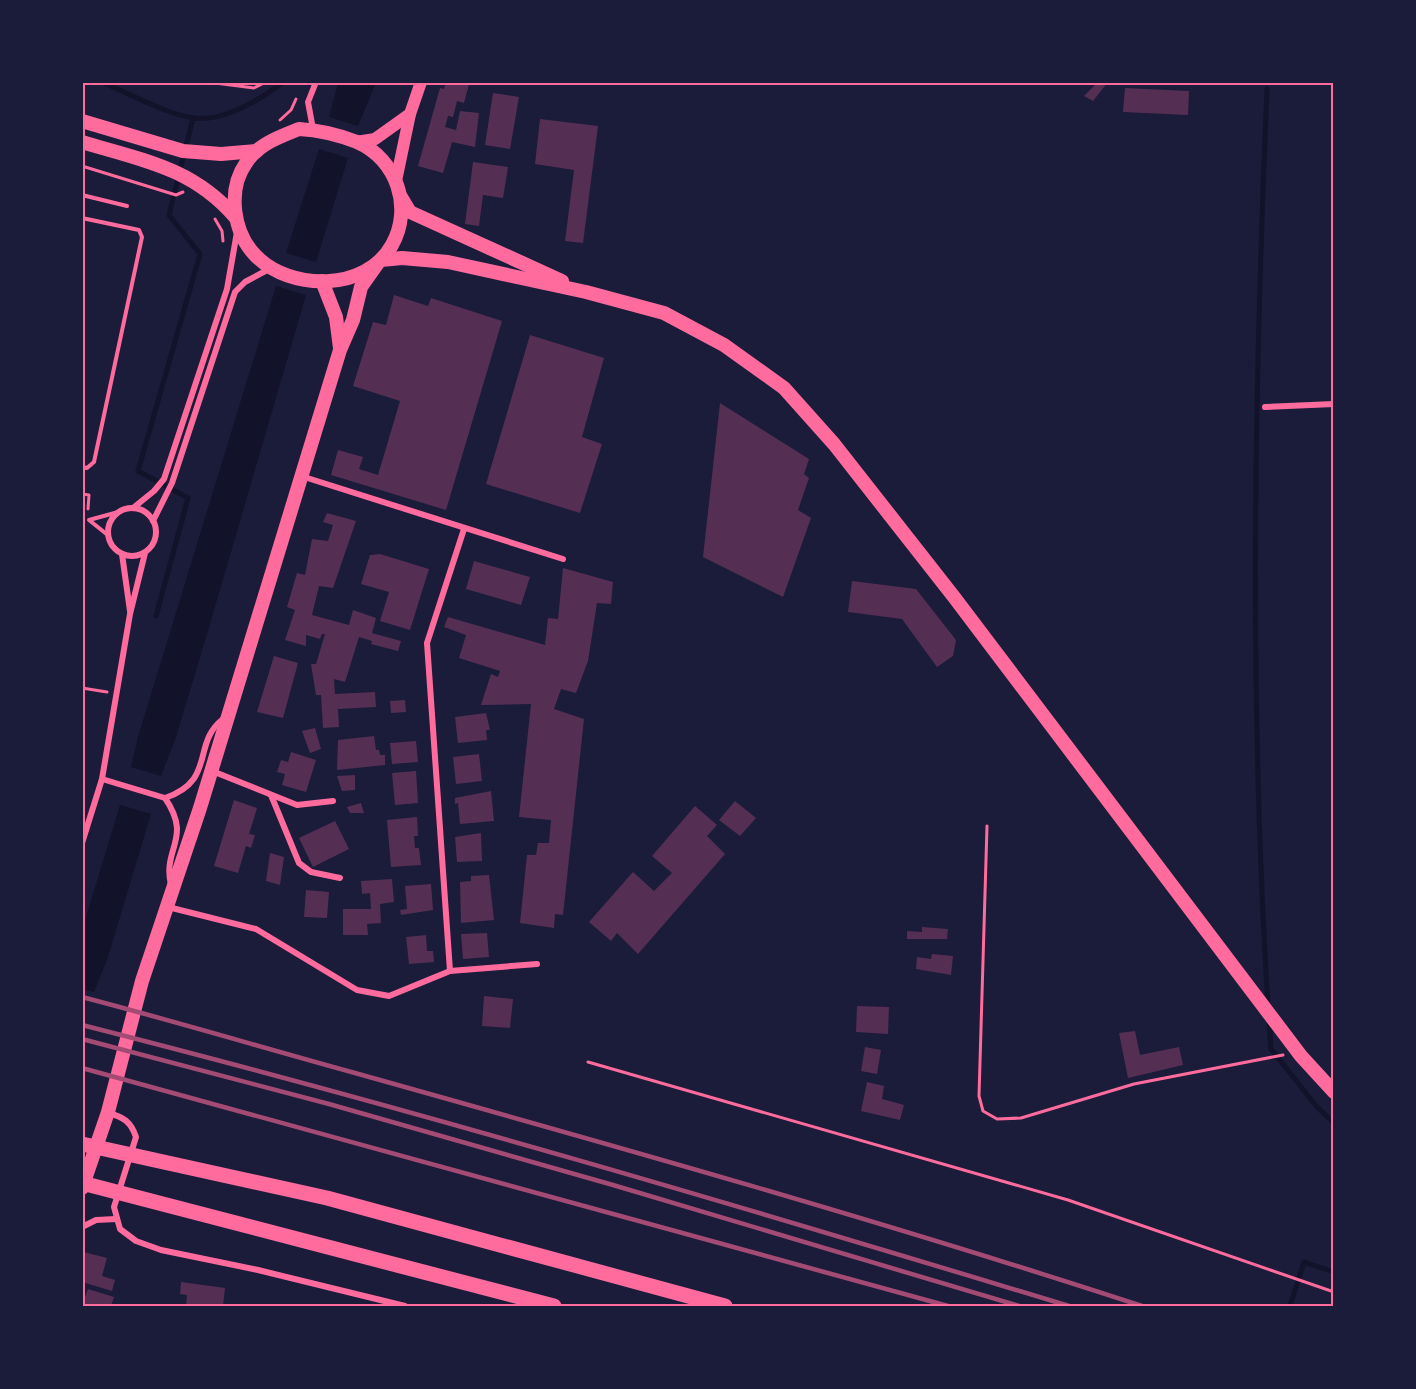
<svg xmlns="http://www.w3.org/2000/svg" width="1416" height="1389" viewBox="0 0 1416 1389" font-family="Georgia,serif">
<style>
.water{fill:#12122b}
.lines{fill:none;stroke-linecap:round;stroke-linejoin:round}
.stream{stroke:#12122b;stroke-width:5}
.building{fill:#542f53}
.path{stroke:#ff6b9d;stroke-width:3}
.service{stroke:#ff6b9d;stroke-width:4}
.minor{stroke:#ff6b9d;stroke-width:6}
.secondary{stroke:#ff6b9d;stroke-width:12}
.primary{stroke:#ff6b9d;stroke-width:14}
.motorway{stroke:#ff6b9d;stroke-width:15}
.rail{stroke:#a44b75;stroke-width:4.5}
.neatline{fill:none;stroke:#ff6b9d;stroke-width:2}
</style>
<rect width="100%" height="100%" fill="#1b1b3a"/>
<!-- water -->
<g class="water">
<path d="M338 83H376L358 126 329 117Z"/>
<path d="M319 149 348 158 316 262 286 253Z"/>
<path d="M276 286 306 295 207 634 176 737 161 776 131 767 138 737Z"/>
<path d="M120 805 151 814 107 960 94 992 83 989V927Z"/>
</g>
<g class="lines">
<!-- stream -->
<g class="stream">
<path d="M102 82C127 93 167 114 193 118 224 122 260 100 283 82"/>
<path d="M1267 89C1254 395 1249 701 1268 1007"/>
<path d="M156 616 188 498 138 471 200 254 169 215 193 118"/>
<path d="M1269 1019 1271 1049 1317 1107 1334 1123"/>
<path d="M1290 1306 1304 1262 1334 1272"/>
</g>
</g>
<!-- building -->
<g class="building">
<path d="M446 82 469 84 464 103 457 101 453 117 448 116 445 127 456 130 460 111 479 113 475 147 452 142 443 173 418 166 440 88 444 89Z"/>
<path d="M1098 82H1108L1093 101 1084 96Z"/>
<path d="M1125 88 1189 91 1188 115 1123 112Z"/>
<path d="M493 93 519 97 510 149 485 145Z"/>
<path d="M540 119 598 126 583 243 565 241 574 170 535 164Z"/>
<path d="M473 162 508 167 503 198 483 195 479 226 465 224Z"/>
<path d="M394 295 428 306 431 298 502 321 446 510 331 475 338 450 363 457 359 469 378 475 400 401 353 386 373 322 386 325Z"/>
<path d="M530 335 604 358 582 437 602 444 580 513 486 484Z"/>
<path d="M720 403 809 459 804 474 809 478 798 510 811 518 783 597 703 557Z"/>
<path d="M327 513 356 521 333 588 319 586 312 615 349 625 353 610 376 618 372 633 401 641 398 651 371 644 372 641 359 637 345 682 334 679 335 694 375 692 376 707 338 709 339 727 323 728 321 695H316L311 664H316L325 634H322L320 639 306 635V646L285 640 295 610 287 607 297 573 305 575 312 539 328 541 333 525 323 522Z"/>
<path d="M380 554 429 569 410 630 380 621 389 592 361 584 370 555Z"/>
<path d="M474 561 530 577 521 605 466 589Z"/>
<path d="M563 568 613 582 611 604 597 603 588 661 576 693 561 689 554 709 584 719 563 915 555 914 554 928 520 923 527 855H536L538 843H549L551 820 519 817 531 704 481 705 491 674 498 677 500 671 459 658 466 635 444 627 448 617 545 645 548 618 558 619Z"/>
<path d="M852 581 916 589 956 640 953 656 937 667 902 619 848 612Z"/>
<path d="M274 656 298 663 283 718 257 712Z"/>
<path d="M405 700 406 712 391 713 390 701Z"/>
<path d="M486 713 490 730H486L487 740 458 743 455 717Z"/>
<path d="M315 728 321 749 310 753 302 731Z"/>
<path d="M374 736 376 750H379L380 755H385V765L337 770 338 740Z"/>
<path d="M416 741 418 762 392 764 390 743Z"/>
<path d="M291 752 316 760 306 792 282 785 285 774 277 772 281 760 288 762Z"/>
<path d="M479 754 482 781 456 784 453 757Z"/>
<path d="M416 771 418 803 395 805 392 773Z"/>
<path d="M355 775V790L342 791 337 776Z"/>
<path d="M491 791 494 821 460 824 458 803 455 804V798Z"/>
<path d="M234 800 257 808 249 834 255 835 251 848 246 846 238 873 214 866Z"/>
<path d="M735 801 756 818 740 836 719 820Z"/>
<path d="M361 803 364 813H350L347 807Z"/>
<path d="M695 806 717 825 707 836 725 854 638 954 617 933 611 941 589 922 633 872 654 891 672 873 652 856Z"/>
<path d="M417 817 418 836H414L415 848H419L421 865 391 867 387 820Z"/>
<path d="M335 821 349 849 313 867 299 838Z"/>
<path d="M481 833 482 861 457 862 455 837Z"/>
<path d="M270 853 284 857 280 885 266 881Z"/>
<path d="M489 875 494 920 461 923 460 882 471 881V876Z"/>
<path d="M392 879 394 902 380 904 381 923 367 924 368 935H343V909H371L370 893 362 894 361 881Z"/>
<path d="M431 884 433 910 401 915 400 910 407 909 405 886Z"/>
<path d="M306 890 329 892 327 918 304 917Z"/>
<path d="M922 927 948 929 947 939H907V931L922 932Z"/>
<path d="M487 933 489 957 463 959 461 934Z"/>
<path d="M426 935 427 951H433L434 962 409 964 406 937Z"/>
<path d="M932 954 953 956 951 975 916 969 917 957 931 959Z"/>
<path d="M484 996 513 999 510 1028 482 1026Z"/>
<path d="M857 1006 889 1007 888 1034 856 1032Z"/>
<path d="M1135 1031 1140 1055 1179 1047 1183 1065 1128 1078 1119 1033Z"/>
<path d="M865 1047 881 1050 877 1074 861 1071Z"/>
<path d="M867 1082 884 1086 882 1099 904 1105 900 1120 861 1111Z"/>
<path d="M84 1252 107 1258 102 1276 115 1280 112 1291 82 1282Z"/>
<path d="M181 1282 225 1288 223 1306H186L187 1295 180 1294Z"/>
<path d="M88 1289 114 1297 111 1306H82Z"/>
</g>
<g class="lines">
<!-- path -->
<g class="path">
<path d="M207 82 254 88 266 82"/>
<path d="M280 120 291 110 296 99"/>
<path d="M82 166 176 195 183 192"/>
<path d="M215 219 222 231 223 241"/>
<path d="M82 494 89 495 88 509"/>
<path d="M82 688 107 692"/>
<path d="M987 826 979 1096 983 1111 997 1119 1021 1118 1134 1084 1283 1055"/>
<path d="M588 1062 1068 1200 1334 1292"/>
</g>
<!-- service -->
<g class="service">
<path d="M82 195 127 206"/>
<path d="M82 218 139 230 142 237 94 462 87 468 82 467"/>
<path d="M109 536 89 520 122 511"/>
</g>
<!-- minor -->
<g class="minor">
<path d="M313 129 308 102 316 82"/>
<path d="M1265 407 1334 404"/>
<path d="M301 476 563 559"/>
<path d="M133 508 154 491 164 479 227 289 237 232"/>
<circle cx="132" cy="532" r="24"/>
<path d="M153 521 172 483 235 292 245 282 271 268"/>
<path d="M122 554 130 611"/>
<path d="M212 771 297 805 333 801"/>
<path d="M102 779 165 798"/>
<path d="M271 795 299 863 311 872 340 878"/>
<path d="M82 843 102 779 130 614 145 553"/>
<path d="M171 885C162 848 193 839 165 798 217 780 191 744 223 719"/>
<path d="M168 907 256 929 357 990 389 996 450 971 537 964"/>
<path d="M450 971 427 643 464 529"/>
<path d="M108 1113C124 1117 131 1122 136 1137L114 1207 120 1229 136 1241 161 1250 258 1270 405 1306"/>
<path d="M82 1227 96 1220 116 1219"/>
</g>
<!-- secondary -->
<g class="secondary">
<path d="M356 142 375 139 410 114"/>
<path d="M396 181 410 114 421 82"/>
</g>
<!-- primary -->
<g class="primary">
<path d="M82 121 183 151 221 154 257 151"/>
<path d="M299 129C318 130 339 135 357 142 397 159 413 208 392 245 366 292 290 291 256 256 233 233 227 190 246 163 258 144 279 137 299 129Z"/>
<path d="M82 142C142 160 193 168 235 217"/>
<path d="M401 197 410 212 562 281"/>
<path d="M381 260 402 258 448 262 586 292 664 313 724 345 784 388 834 444 954 597 1301 1056 1334 1092"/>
<path d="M322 281 336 317 340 348"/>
<path d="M82 1188 108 1112 142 981 200 808 340 350 353 320 361 287 378 263"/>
</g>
<!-- motorway -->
<g class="motorway">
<path d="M82 1144 327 1198 725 1306"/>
<path d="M82 1183 554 1306"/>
</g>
<!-- rail -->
<g class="rail">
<path d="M82 997C174 1021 264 1048 355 1073 619 1147 882 1221 1142 1306"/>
<path d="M82 1025C413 1109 743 1207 1069 1306"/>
<path d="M82 1039 329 1104 613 1185 1019 1306"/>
<path d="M82 1068 948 1306"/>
</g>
</g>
<!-- border -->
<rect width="1416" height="1389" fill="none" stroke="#1b1b3a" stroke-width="168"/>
<rect x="84" y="84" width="1248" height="1221" class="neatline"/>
</svg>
